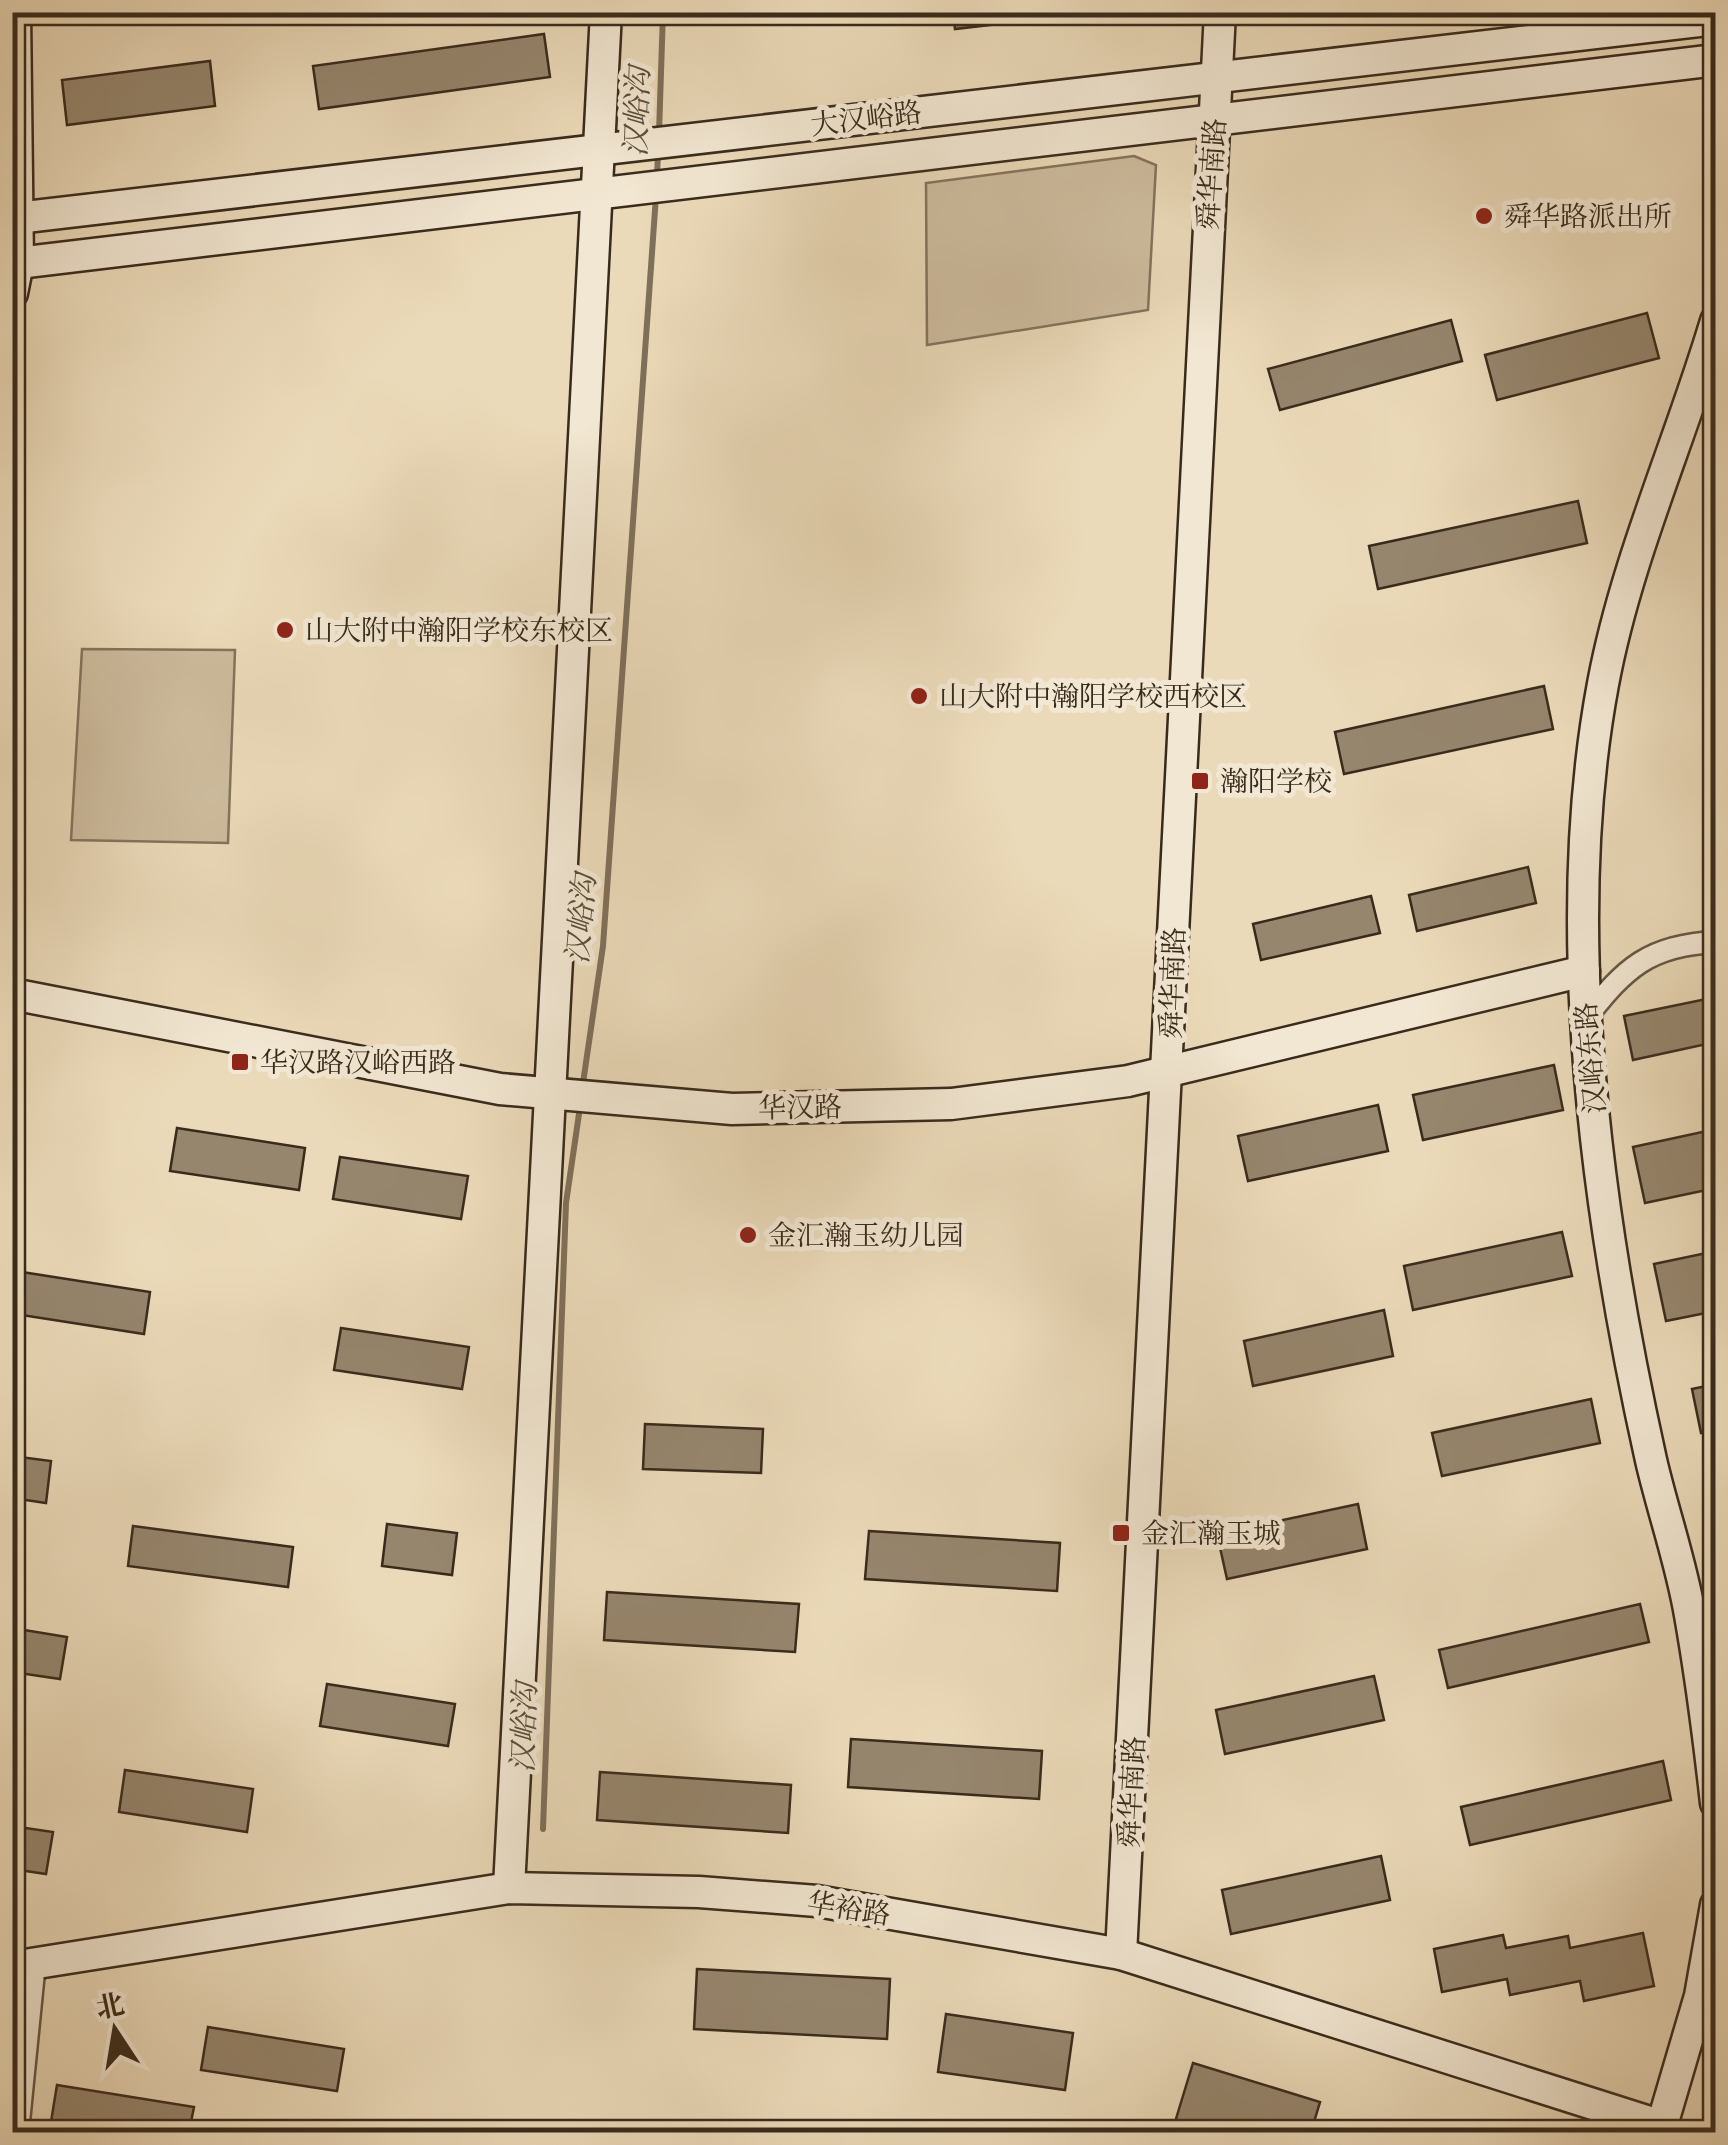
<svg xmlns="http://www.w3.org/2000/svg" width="1728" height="2145" viewBox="0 0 1728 2145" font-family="'IM FELL Great Primer','Noto Serif SC',serif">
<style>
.green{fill:#cdbc9e;stroke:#83745d;stroke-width:2.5}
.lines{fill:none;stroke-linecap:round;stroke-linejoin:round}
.stream{stroke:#7f705a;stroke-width:6}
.building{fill:#96866e;stroke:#392b1c;stroke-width:2.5}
.street-casing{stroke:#665743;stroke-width:25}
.secondary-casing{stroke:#392b1c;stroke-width:35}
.street{stroke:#f2e7d2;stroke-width:20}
.secondary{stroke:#f2e7d2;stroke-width:30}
.poi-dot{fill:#8f2418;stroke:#f2e7d2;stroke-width:4}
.labels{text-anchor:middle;stroke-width:10;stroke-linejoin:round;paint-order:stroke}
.street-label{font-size:28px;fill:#392b1c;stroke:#f2e7d2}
.poi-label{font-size:28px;fill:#392b1c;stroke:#f2e7d2;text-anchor:start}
.water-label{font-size:30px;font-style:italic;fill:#5c4e3b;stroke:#f2e7d2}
</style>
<rect width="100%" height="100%" fill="#ebdab9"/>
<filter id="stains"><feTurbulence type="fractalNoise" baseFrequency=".002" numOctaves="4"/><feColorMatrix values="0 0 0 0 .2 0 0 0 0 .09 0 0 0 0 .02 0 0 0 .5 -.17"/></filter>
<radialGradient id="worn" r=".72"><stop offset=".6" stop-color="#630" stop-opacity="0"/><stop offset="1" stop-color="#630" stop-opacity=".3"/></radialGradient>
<!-- green -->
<g class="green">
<path d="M1134 156 1156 165 1148 310 927 345 926 183Z"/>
<path d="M82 649 235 650 228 843 71 840Z"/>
</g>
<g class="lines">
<!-- stream -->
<g class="stream">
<path d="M659 133 663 12"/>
<path d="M657 178 658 151"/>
<path d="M582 1090 603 946 656 196"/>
<path d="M543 1829 566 1203 580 1107"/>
</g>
</g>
<!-- building -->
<g class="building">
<path d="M953 12H1102L955 29Z"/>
<path d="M544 34 550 77 319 109 313 66Z"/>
<path d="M210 61 215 106 67 125 62 80Z"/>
<path d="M1647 313 1659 358 1497 400 1485 355Z"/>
<path d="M1451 320 1462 361 1280 410 1268 369Z"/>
<path d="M1578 501 1587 543 1378 589 1369 546Z"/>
<path d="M1544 686 1553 729 1344 774 1335 732Z"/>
<path d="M1528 867 1536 903 1417 931 1409 895Z"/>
<path d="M1371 896 1380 933 1261 960 1253 924Z"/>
<path d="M1716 997V1042L1633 1060 1624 1016Z"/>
<path d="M1554 1065 1563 1110 1423 1140 1413 1095Z"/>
<path d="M1378 1105 1388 1151 1248 1181 1238 1136Z"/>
<path d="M177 1128 305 1148 299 1190 170 1171Z"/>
<path d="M1716 1129V1188L1645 1203 1633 1147Z"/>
<path d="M340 1157 468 1176 461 1219 333 1199Z"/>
<path d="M1562 1232 1572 1276 1413 1310 1404 1266Z"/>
<path d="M1716 1251V1311L1666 1321 1654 1264Z"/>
<path d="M22 1272 150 1292 144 1334 15 1314Z"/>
<path d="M1384 1310 1393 1356 1253 1386 1244 1341Z"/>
<path d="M341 1328 469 1347 462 1389 334 1370Z"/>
<path d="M1716 1384V1430L1701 1433 1692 1389Z"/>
<path d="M1591 1399 1600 1443 1442 1476 1432 1433Z"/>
<path d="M645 1424 763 1429 761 1473 643 1469Z"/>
<path d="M12 1456 51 1461 46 1503 12 1498Z"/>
<path d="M1358 1504 1367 1549 1227 1579 1217 1534Z"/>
<path d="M387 1524 457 1533 452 1575 382 1566Z"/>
<path d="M133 1526 293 1547 288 1587 128 1566Z"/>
<path d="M869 1531 1060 1543 1057 1591 865 1579Z"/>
<path d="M607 1592 799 1604 795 1652 604 1640Z"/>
<path d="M1640 1604 1649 1642 1448 1688 1439 1650Z"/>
<path d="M12 1628 67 1637 60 1679 12 1672Z"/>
<path d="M1374 1676 1384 1720 1225 1754 1216 1710Z"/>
<path d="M327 1684 455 1704 448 1746 320 1726Z"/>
<path d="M851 1739 1042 1751 1039 1799 848 1787Z"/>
<path d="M1663 1761 1671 1800 1470 1845 1461 1807Z"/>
<path d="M125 1770 253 1789 247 1832 119 1812Z"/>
<path d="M600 1772 791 1785 788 1833 597 1820Z"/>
<path d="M12 1826 53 1832 46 1874 12 1869Z"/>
<path d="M1381 1856 1390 1900 1231 1934 1222 1890Z"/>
<path d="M1643 1933 1654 1986 1584 2001 1580 1981 1510 1995 1507 1979 1442 1992 1434 1949 1503 1935 1506 1948 1568 1936 1570 1948Z"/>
<path d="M697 1969 890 1979 887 2039 694 2029Z"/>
<path d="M946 2014 1073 2033 1065 2090 938 2072Z"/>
<path d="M208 2027 344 2049 337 2091 201 2070Z"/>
<path d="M1193 2063 1320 2102 1311 2132H1172Z"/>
<path d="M57 2085 194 2107 189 2132H78L50 2128Z"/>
<path d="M813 2123 816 2132H774Z"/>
</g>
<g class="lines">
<!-- street casing -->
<g class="street-casing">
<g id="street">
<path d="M1586 1018C1625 968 1649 945 1716 942"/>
<path d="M18 2132 35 1962"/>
</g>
</g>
<!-- secondary casing -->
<g class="secondary-casing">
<g id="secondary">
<path d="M17 218 1716 19"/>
<path d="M18 263 1716 60"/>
<path d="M12 293 18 263 15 12"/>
<path d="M1716 321C1680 442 1626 560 1603 684 1557 930 1597 1217 1651 1460 1663 1512 1681 1562 1690 1615 1701 1677 1709 1740 1716 1803"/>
<path d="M12 994 500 1089 732 1109 951 1104 1128 1081 1584 971"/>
<path d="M509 1888 606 12"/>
<path d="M1121 1954 1220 12"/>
<path d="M12 1967 509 1888 699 1892 817 1901 1121 1954 1662 2126"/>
<path d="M1660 2132 1700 1996 1716 1905"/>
</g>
</g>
<!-- street -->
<use href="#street" class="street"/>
<!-- secondary -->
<use href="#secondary" class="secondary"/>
</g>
<!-- markers -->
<g class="poi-dot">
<circle cx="1484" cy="216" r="10"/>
<circle cx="285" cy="630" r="10"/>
<circle cx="919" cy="696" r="10"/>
<rect x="1190" y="771" width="20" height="20" rx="5"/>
<rect x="230" y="1052" width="20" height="20" rx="5"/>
<circle cx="748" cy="1235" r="10"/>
<rect x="1111" y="1523" width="20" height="20" rx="5"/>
</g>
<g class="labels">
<!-- street labels -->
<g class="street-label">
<text transform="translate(866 118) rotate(-7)" y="10">大汉峪路</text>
<text transform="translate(1211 174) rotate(-86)" y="10">舜华南路</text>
<text transform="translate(1172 983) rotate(-88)" y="10">舜华南路</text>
<text transform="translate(1590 1058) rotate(-95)" y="10">汉峪东路</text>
<text transform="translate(800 1107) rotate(-1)" y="10">华汉路</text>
<text transform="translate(1131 1792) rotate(-87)" y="10">舜华南路</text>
<text transform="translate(849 1908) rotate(9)" y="10">华裕路</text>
</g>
<!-- poi labels -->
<g class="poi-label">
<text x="1504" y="226">舜华路派出所</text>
<text x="305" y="640">山大附中瀚阳学校东校区</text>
<text x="939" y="706">山大附中瀚阳学校西校区</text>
<text x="1220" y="791">瀚阳学校</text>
<text x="260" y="1072">华汉路汉峪西路</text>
<text x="768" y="1245">金汇瀚玉幼儿园</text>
<text x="1141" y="1543">金汇瀚玉城</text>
</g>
<!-- water labels -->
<g class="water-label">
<text transform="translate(637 112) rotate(-88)" y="10">汉峪沟</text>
<text transform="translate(581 919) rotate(-85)" y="10">汉峪沟</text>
<text transform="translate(524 1728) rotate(-88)" y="10">汉峪沟</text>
</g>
</g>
<!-- margin -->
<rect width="1728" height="2145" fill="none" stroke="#ebdab9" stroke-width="50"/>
<rect x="15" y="15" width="1698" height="2115" fill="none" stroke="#392b1c" stroke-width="5"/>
<rect x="25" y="25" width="1678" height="2095" fill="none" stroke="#392b1c" stroke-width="2.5"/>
<!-- north arrow -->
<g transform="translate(115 2030) rotate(348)" stroke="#f2e7d2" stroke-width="8" paint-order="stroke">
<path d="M0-8L18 38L0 25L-18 38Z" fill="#392b1c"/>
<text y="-15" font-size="28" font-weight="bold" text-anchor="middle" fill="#392b1c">北</text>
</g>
<rect width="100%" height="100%" filter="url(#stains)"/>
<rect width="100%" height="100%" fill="url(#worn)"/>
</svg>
